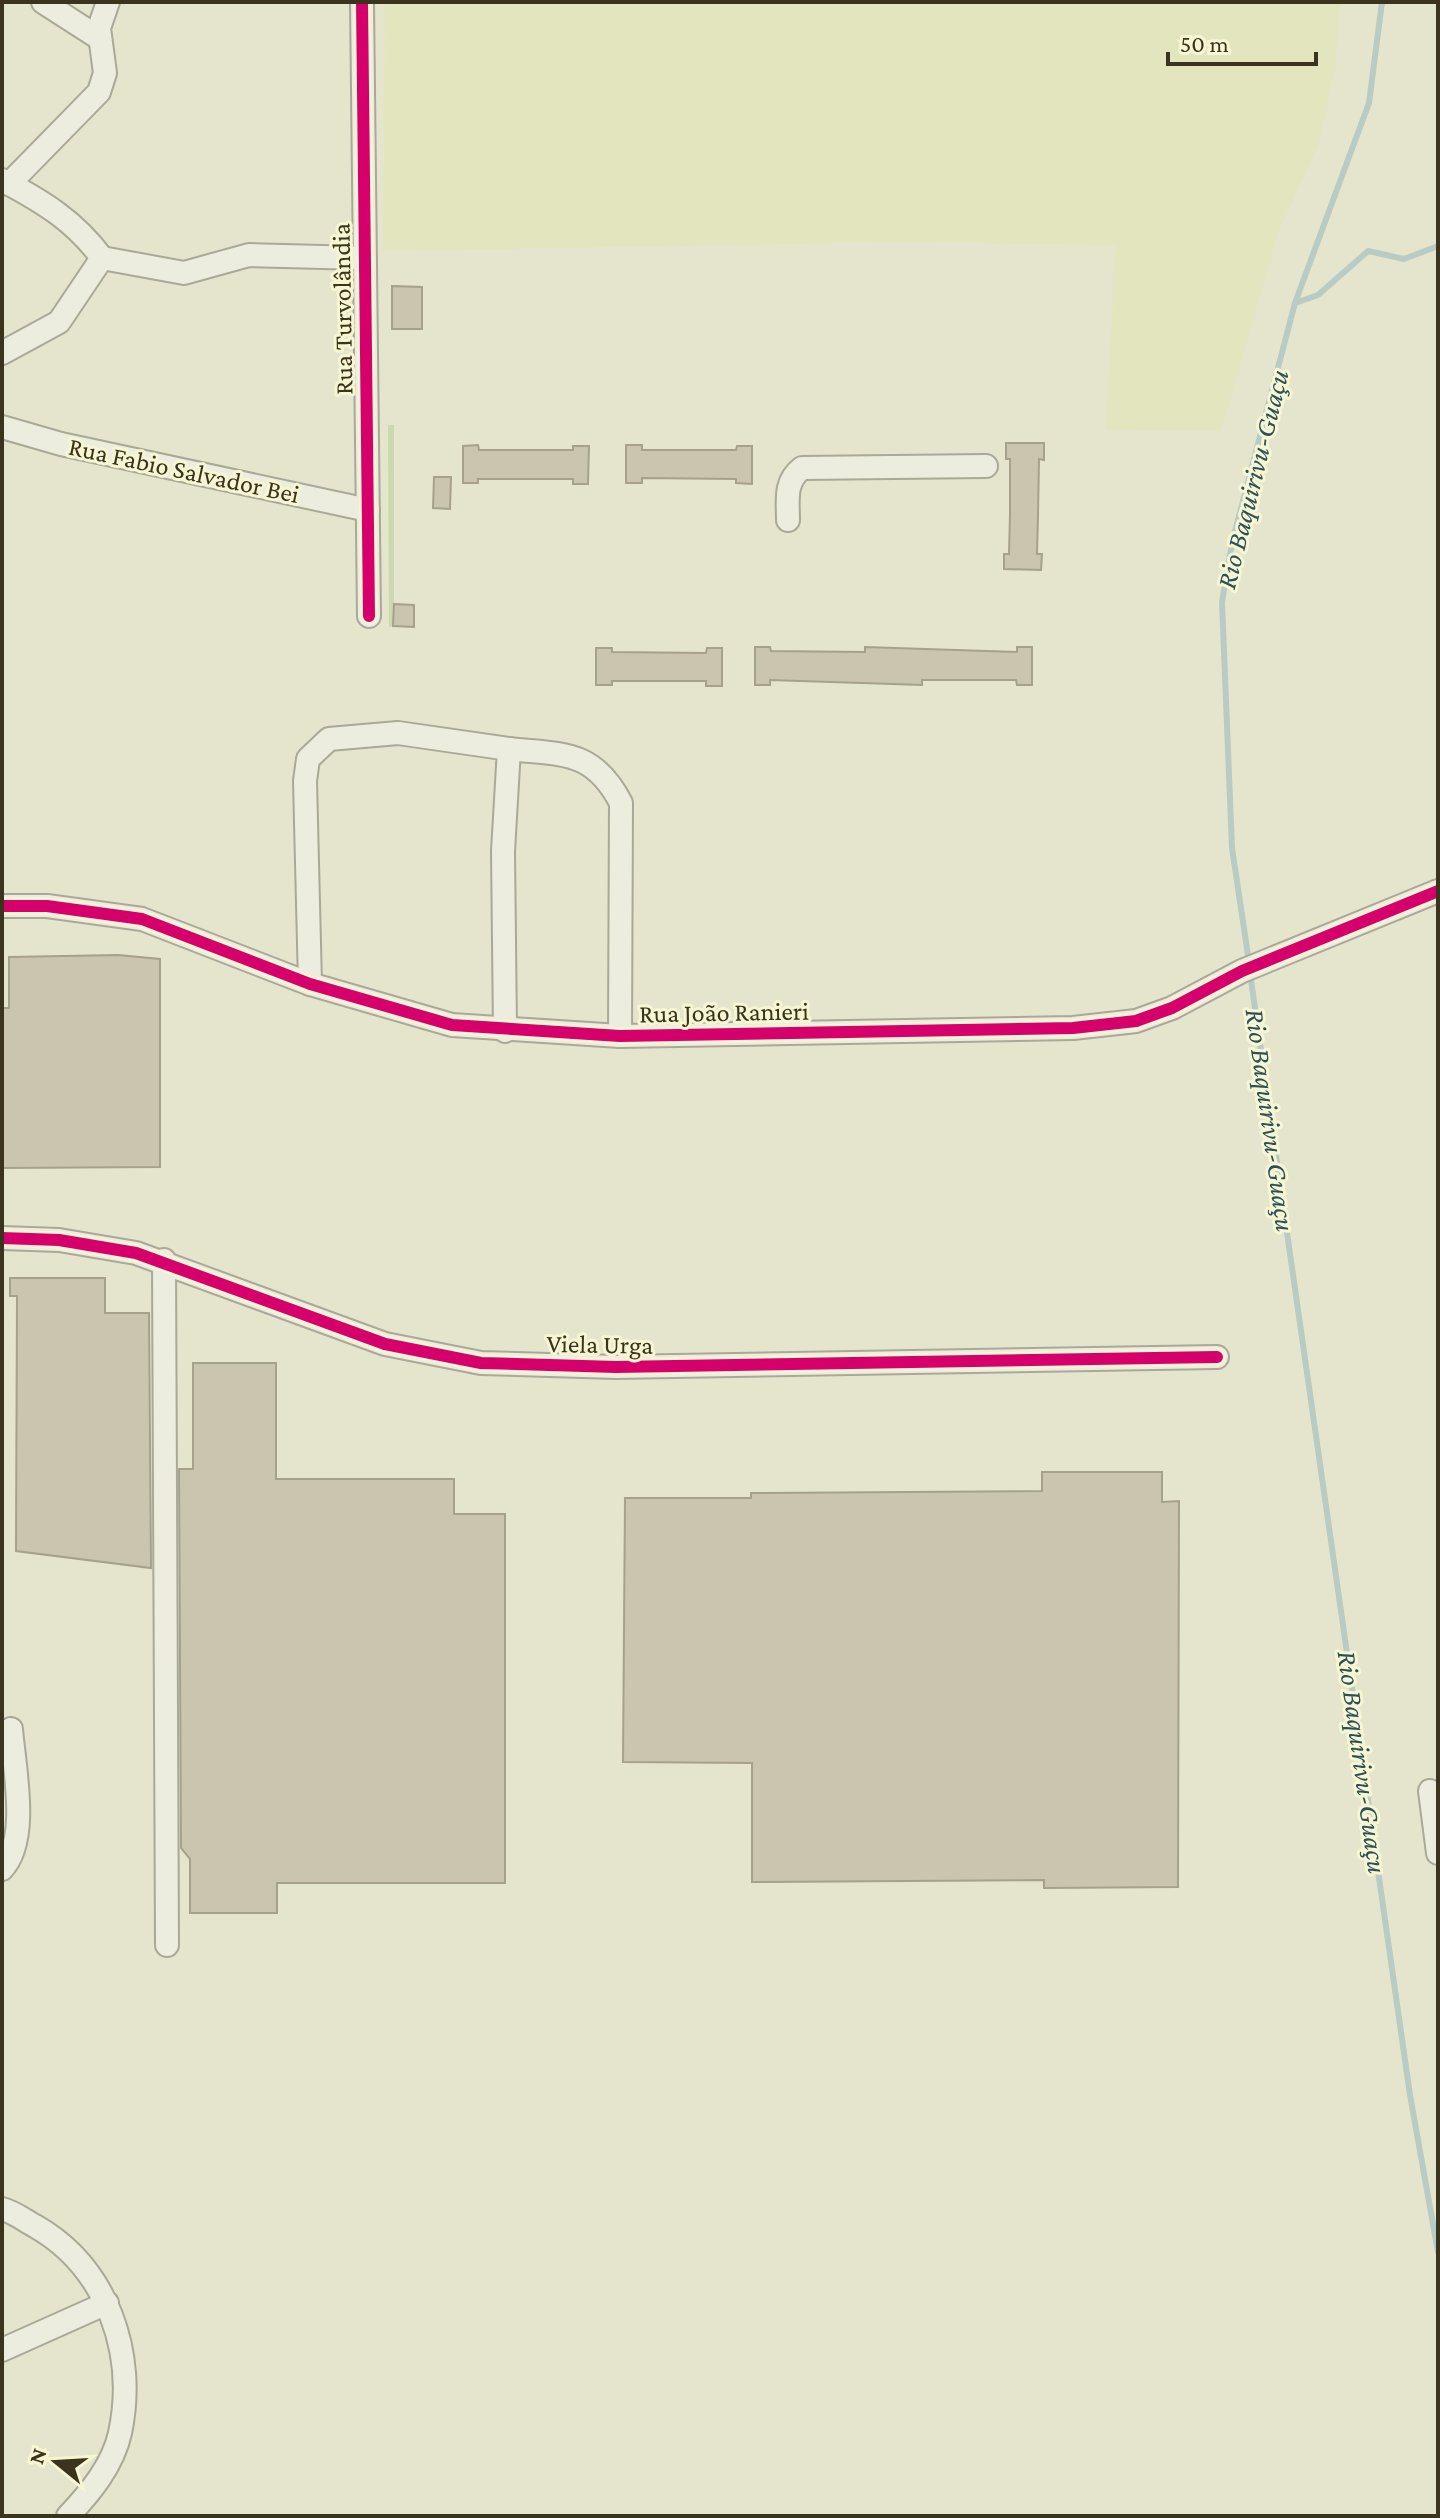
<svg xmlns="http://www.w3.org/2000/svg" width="1440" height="2518" viewBox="0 0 1440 2518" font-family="'Crimson Pro',serif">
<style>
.farmland{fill:#e2e5bd}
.green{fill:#ccd8af}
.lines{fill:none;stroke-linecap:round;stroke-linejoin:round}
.stream{stroke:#b8ccc5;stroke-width:6}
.building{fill:#cac5ae;stroke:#a5a18c;stroke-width:2}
.minor-casing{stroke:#aaa896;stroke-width:26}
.minor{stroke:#ededdf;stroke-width:22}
.cycleway-casing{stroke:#f7f6d3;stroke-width:17}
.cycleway{stroke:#d6006c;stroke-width:12}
.labels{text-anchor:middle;stroke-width:6;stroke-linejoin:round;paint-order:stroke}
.street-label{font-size:26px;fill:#3a331e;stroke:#f7f6d3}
.water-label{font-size:28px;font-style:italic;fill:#2c505a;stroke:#f7f6d3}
</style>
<rect width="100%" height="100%" fill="#e5e5cd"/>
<!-- farmland -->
<path class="farmland" d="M385 2H1340L1336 59 1319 144 1277 235 1221 431 1106 430 1116 245 902 242 383 251Z"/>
<!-- green -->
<path class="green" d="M388 425H394V604L393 626 389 627Z"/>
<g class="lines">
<!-- stream -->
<g class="stream">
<path d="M1295 303 1318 295 1368 251 1404 259 1438 246"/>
<path d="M1249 962 1232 848 1222 602 1232 543 1295 303 1369 103 1382 2"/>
<path d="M1250 973 1410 2095 1438 2252"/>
</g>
</g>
<!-- building -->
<g class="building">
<path d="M392 286 422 287V329H392Z"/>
<path d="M1006 443H1044V460L1039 459 1038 515 1037 554H1042L1041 570 1004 569V554H1009L1010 514V459H1006Z"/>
<path d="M478 445 479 450H573V446H589L588 484H573V479H478V483H463V446Z"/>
<path d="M626 445H642V450H736L737 446H752V484L736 483V479L642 478V483H626Z"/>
<path d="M434 477H451L450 509 433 508Z"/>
<path d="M394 604 414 605V627L393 626Z"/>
<path d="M755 647H770L771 651 865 652V647L1017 652V647H1032V685H1017L1016 680H922V685L770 680V685H755Z"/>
<path d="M596 648H612V652L706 653 707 648H722V686H706V681H612V685H596Z"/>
<path d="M118 955 160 959V1167L2 1168V1008H9V957Z"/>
<path d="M10 1278H105V1313H149L151 1568 16 1551 17 1296H10Z"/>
<path d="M193 1363H276V1479H454V1514H505V1883H277V1913H190V1859L181 1848 179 1469H193Z"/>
<path d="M1042 1472H1162V1502L1179 1501 1178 1887 1044 1888V1880L752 1882V1763L623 1762 625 1498H751V1493L1042 1491Z"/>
</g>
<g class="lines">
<!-- minor casing -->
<g class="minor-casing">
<g id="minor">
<path d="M43 2 99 38"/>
<path d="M362 2 369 616"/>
<path d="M2 180C42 201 75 221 102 258"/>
<path d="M9 184 99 92 105 73 99 28 108 2"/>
<path d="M2 353 59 322 102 258 184 273 249 255 362 258"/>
<path d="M2 427 61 444 368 510"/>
<path d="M788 520C788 500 784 482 802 468L986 466"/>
<path d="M509 749C562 755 593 749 621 803L620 1036"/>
<path d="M2 906H47L142 919 310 984 452 1025 620 1036 1073 1028 1136 1021 1172 1008 1242 971 1438 891"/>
<path d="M310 984 305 781 308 759 329 739 398 733 509 749 503 851 505 1031"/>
<path d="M2 1238 59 1240 136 1253 385 1344 481 1363 616 1367 1217 1357"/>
<path d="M164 1260 167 1945"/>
<path d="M1430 1791 1438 1853"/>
<path d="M2 1869C30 1840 14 1767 11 1729"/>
<path d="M2 2209C14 2212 24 2220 35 2226 107 2267 137 2353 120 2433 113 2465 90 2493 68 2516"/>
<path d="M2 2350 107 2303"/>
</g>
</g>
<!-- minor -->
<use href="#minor" class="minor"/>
<!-- cycleway casing -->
<g class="cycleway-casing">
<g id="cycleway">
<path d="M362 2 369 616"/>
<path d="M2 906H47L142 919 310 984 452 1025 620 1036 1073 1028 1136 1021 1172 1008 1242 971 1438 891"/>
<path d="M2 1238 59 1240 136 1253 385 1344 481 1363 616 1367 1217 1357"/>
</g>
</g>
<!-- cycleway -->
<use href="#cycleway" class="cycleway"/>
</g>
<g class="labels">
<!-- street labels -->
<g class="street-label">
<text transform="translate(342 309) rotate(-91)" y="9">Rua Turvolândia</text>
<text transform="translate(184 470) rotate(12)" y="9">Rua Fabio Salvador Bei</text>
<text transform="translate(724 1012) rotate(-1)" y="9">Rua João Ranieri</text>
<text transform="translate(600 1344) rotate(1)" y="9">Viela Urga</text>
</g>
<!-- water labels -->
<g class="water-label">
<text transform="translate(1252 479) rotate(-76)" y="10">Rio Baquirivu-Guaçu</text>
<text transform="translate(1271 1120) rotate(82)" y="10">Rio Baquirivu-Guaçu</text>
<text transform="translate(1363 1762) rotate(82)" y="10">Rio Baquirivu-Guaçu</text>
</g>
</g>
<!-- border -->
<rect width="1440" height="2518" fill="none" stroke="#3a331e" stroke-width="8"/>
<!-- north arrow -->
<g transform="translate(56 2462) rotate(288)" stroke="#f7f6d3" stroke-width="6" paint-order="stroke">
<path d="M0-6L14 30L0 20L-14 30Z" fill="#3a331e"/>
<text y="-12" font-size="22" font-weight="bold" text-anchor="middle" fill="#3a331e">N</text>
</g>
<!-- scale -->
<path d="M1168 52v12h148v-12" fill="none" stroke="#3a331e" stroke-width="4"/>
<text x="1180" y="52" font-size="24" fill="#3a331e" stroke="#f7f6d3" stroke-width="6" paint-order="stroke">50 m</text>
</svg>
